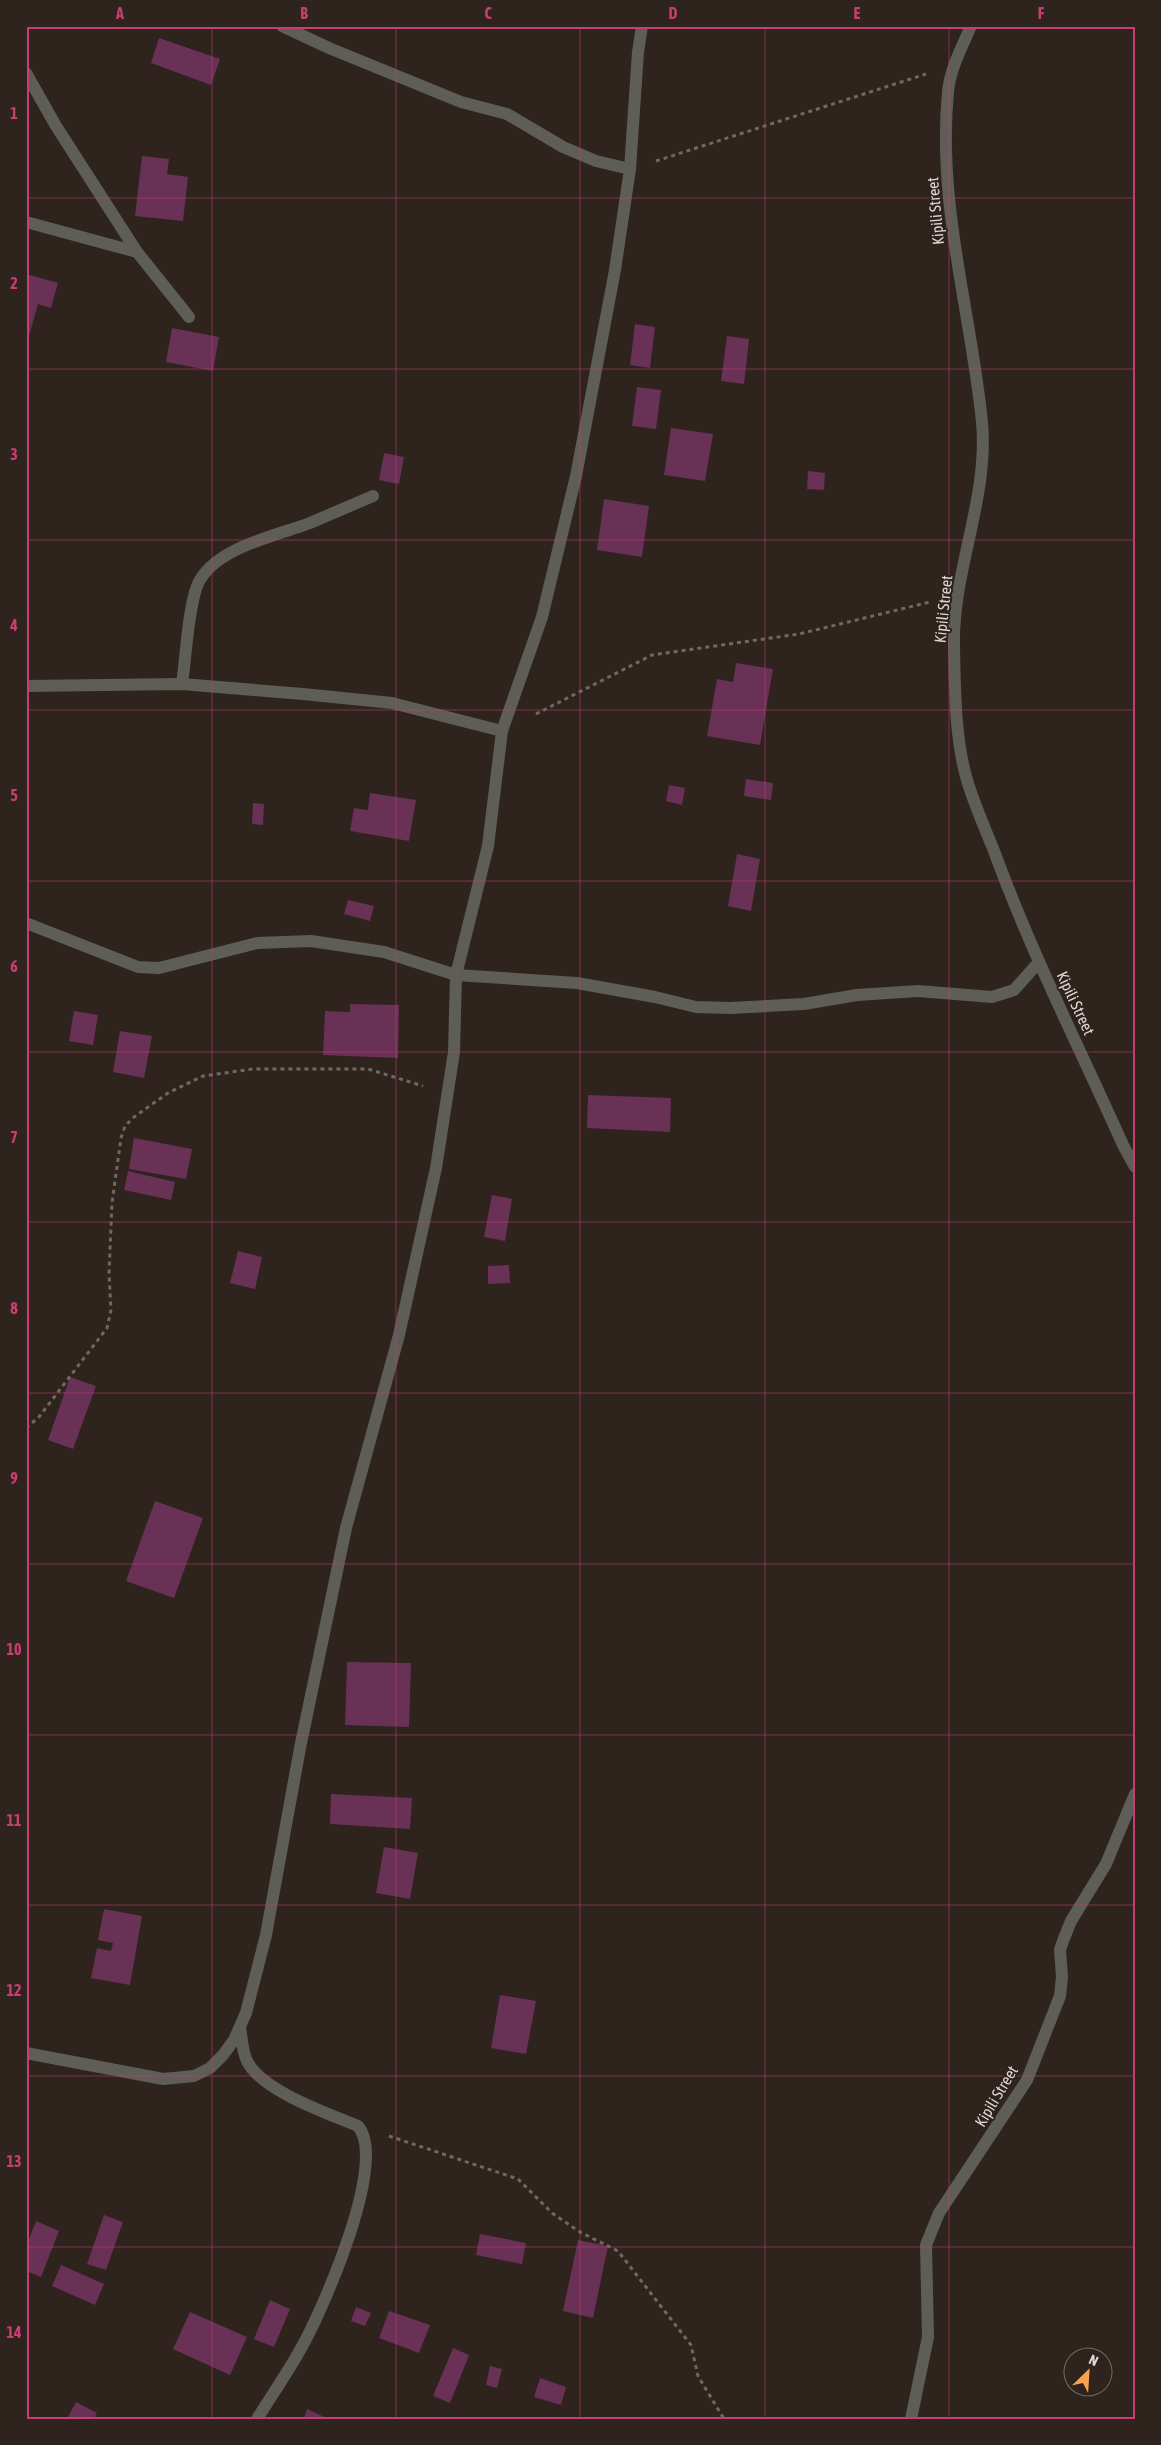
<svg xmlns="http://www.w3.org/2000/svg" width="1161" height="2445" viewBox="0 0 1161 2445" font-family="'Asap Condensed',sans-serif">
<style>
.building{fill:#693156}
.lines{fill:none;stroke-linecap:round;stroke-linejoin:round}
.path{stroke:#716863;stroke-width:3;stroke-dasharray:4 4;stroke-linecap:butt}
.minor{stroke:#5f5d57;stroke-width:12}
.grid{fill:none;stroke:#c73e73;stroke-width:1;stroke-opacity:0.55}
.labels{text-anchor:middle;stroke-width:4;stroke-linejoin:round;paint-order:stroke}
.street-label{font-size:16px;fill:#ddd6d2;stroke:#2e231d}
.neatline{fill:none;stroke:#c73e73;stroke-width:2}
.grid-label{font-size:16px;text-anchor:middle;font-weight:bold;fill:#c73e73}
</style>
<rect width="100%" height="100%" fill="#2e231d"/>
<!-- building -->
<g class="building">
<path d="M159 38 220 59 211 85 151 63Z"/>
<path d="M142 156 169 159 167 174 188 177 183 221 135 216Z"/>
<path d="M26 274 58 283 51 308 38 304 27 343Z"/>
<path d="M635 324 655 327 650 368 630 365Z"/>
<path d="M172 328 219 337 213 371 166 362Z"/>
<path d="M727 336 749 339 744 384 721 381Z"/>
<path d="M637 387 661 390 656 429 632 426Z"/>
<path d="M671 428 713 434 705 481 664 475Z"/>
<path d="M384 453 404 457 399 484 379 480Z"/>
<path d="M808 471 825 473 824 490 807 489Z"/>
<path d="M604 499 649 506 642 557 597 550Z"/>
<path d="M736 663 773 669 760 745 707 736 717 679 733 682Z"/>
<path d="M746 779 773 783 771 800 744 796Z"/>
<path d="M669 785 685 788 682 805 666 801Z"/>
<path d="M370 793 416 800 409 841 350 831 354 808 368 810Z"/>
<path d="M253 803 264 804 263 825 252 824Z"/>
<path d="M737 854 760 859 751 911 728 906Z"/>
<path d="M348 900 374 906 370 921 344 914Z"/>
<path d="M350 1004 399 1005 398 1058 323 1055 325 1011 350 1012Z"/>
<path d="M74 1011 98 1015 93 1045 69 1041Z"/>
<path d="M120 1031 152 1036 144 1078 113 1072Z"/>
<path d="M588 1095 671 1098 670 1132 587 1128Z"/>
<path d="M134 1138 192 1149 186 1179 129 1169Z"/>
<path d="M128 1171 175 1182 171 1200 124 1190Z"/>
<path d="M492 1195 512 1199 505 1241 484 1237Z"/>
<path d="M238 1251 262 1257 255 1289 230 1283Z"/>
<path d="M509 1265 510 1283 488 1284V1266Z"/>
<path d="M70 1377 96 1386 73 1449 48 1440Z"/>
<path d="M155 1501 203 1518 174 1598 126 1581Z"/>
<path d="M347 1662 411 1663 409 1727 345 1725Z"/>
<path d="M331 1794 412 1798 410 1829 330 1824Z"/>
<path d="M384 1847 418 1853 410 1899 376 1893Z"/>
<path d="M104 1909 142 1916 130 1985 91 1978 97 1948 111 1951 113 1943 98 1940Z"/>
<path d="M500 1995 536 2001 526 2054 491 2048Z"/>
<path d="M104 2215 123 2222 106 2270 87 2264Z"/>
<path d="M36 2221 59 2231 41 2277 26 2271V2247Z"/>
<path d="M480 2234 526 2243 522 2264 476 2255Z"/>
<path d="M578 2240 608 2246 593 2318 563 2311Z"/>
<path d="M61 2265 104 2284 95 2305 52 2286Z"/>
<path d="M270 2300 290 2309 274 2347 254 2339Z"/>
<path d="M356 2307 371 2313 365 2326 351 2321Z"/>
<path d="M389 2311 430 2325 419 2353 379 2338Z"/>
<path d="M190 2312 247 2337 230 2375 173 2349Z"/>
<path d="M453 2348 469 2355 450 2403 433 2396Z"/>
<path d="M490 2366 502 2369 497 2388 486 2385Z"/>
<path d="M540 2378 566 2387 561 2405 534 2397Z"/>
<path d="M76 2402 97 2413 94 2419H67Z"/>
<path d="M307 2409 329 2419H304Z"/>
</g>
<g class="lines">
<!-- path -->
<g class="path">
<path d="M656 161 926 74"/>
<path d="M536 714 652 655 799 634 930 602"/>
<path d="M26 1428 39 1417 107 1328 111 1310 109 1273 112 1203 121 1138 125 1126 134 1117 168 1093 203 1076 253 1069H368L423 1086"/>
<path d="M389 2136 518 2179 552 2213 580 2232 618 2251 691 2345 698 2376 724 2419"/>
</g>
<!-- minor -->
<g class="minor">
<path d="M282 26 329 48 461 102 507 114 563 147 596 161 630 169"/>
<path d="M971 26C962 47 950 69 948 92 937 204 971 312 982 422 989 499 952 571 954 647 955 691 955 739 967 780 974 804 985 828 994 851 1031 952 1079 1047 1123 1145L1135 1167"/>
<path d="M26 73 56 126 137 252 189 317"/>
<path d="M26 222 137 252"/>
<path d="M182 684C186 657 188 610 197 586 212 548 276 536 310 523 331 514 352 505 373 496"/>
<path d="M26 686 182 684 303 694 392 703 502 731"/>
<path d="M26 923 138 967 159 968 257 943 311 941 384 952 456 975 577 983 655 997 696 1007 730 1008 804 1004 857 995 918 991 992 997 1014 990 1039 962"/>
<path d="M240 2027C242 2037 242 2051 247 2061 262 2091 327 2113 358 2126 388 2161 325 2303 305 2341 291 2368 273 2393 257 2419"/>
<path d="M26 2053 163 2079 194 2076 210 2068 223 2055 234 2040 246 2013 266 1935 300 1748 346 1528 399 1335 436 1168 454 1052 456 975 488 846 502 731 542 617 576 476 615 270 630 169 638 52 642 26"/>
<path d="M911 2419 928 2337 926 2245 939 2213 1027 2080 1060 1996 1062 1977 1060 1950 1063 1941 1071 1921 1106 1864 1135 1794"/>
</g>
</g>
<!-- grid -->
<path class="grid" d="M212 26V2419M396 26V2419M580 26V2419M765 26V2419M949 26V2419M26 198H1135M26 369H1135M26 540H1135M26 710H1135M26 881H1135M26 1052H1135M26 1222H1135M26 1393H1135M26 1564H1135M26 1735H1135M26 1905H1135M26 2076H1135M26 2247H1135"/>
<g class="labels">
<!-- street labels -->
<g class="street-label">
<text transform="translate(935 211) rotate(-95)" y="6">Kipili Street</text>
<text transform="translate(943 609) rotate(-84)" y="6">Kipili Street</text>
<text transform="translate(1076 1003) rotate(65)" y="6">Kipili Street</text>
<text transform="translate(996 2096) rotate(-59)" y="6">Kipili Street</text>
</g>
</g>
<!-- border -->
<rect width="1161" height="2445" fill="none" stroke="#2e231d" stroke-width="55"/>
<!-- north arrow -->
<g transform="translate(1088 2372) rotate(25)"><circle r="24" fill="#2e231d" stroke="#746b65"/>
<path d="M0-4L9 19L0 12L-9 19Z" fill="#fa9f50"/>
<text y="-8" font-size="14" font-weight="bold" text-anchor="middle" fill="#ddd6d2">N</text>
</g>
<rect x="28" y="28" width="1106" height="2390" class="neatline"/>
<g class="grid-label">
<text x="120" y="19">A</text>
<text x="304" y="19">B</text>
<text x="488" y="19">C</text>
<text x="673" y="19">D</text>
<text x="857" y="19">E</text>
<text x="1041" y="19">F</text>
<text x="14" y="119">1</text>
<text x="14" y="289">2</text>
<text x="14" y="460">3</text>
<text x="14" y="631">4</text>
<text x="14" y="801">5</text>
<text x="14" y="972">6</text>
<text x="14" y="1143">7</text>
<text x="14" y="1314">8</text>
<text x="14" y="1484">9</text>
<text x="14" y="1655">10</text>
<text x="14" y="1826">11</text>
<text x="14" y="1996">12</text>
<text x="14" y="2167">13</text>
<text x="14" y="2338">14</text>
</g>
</svg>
